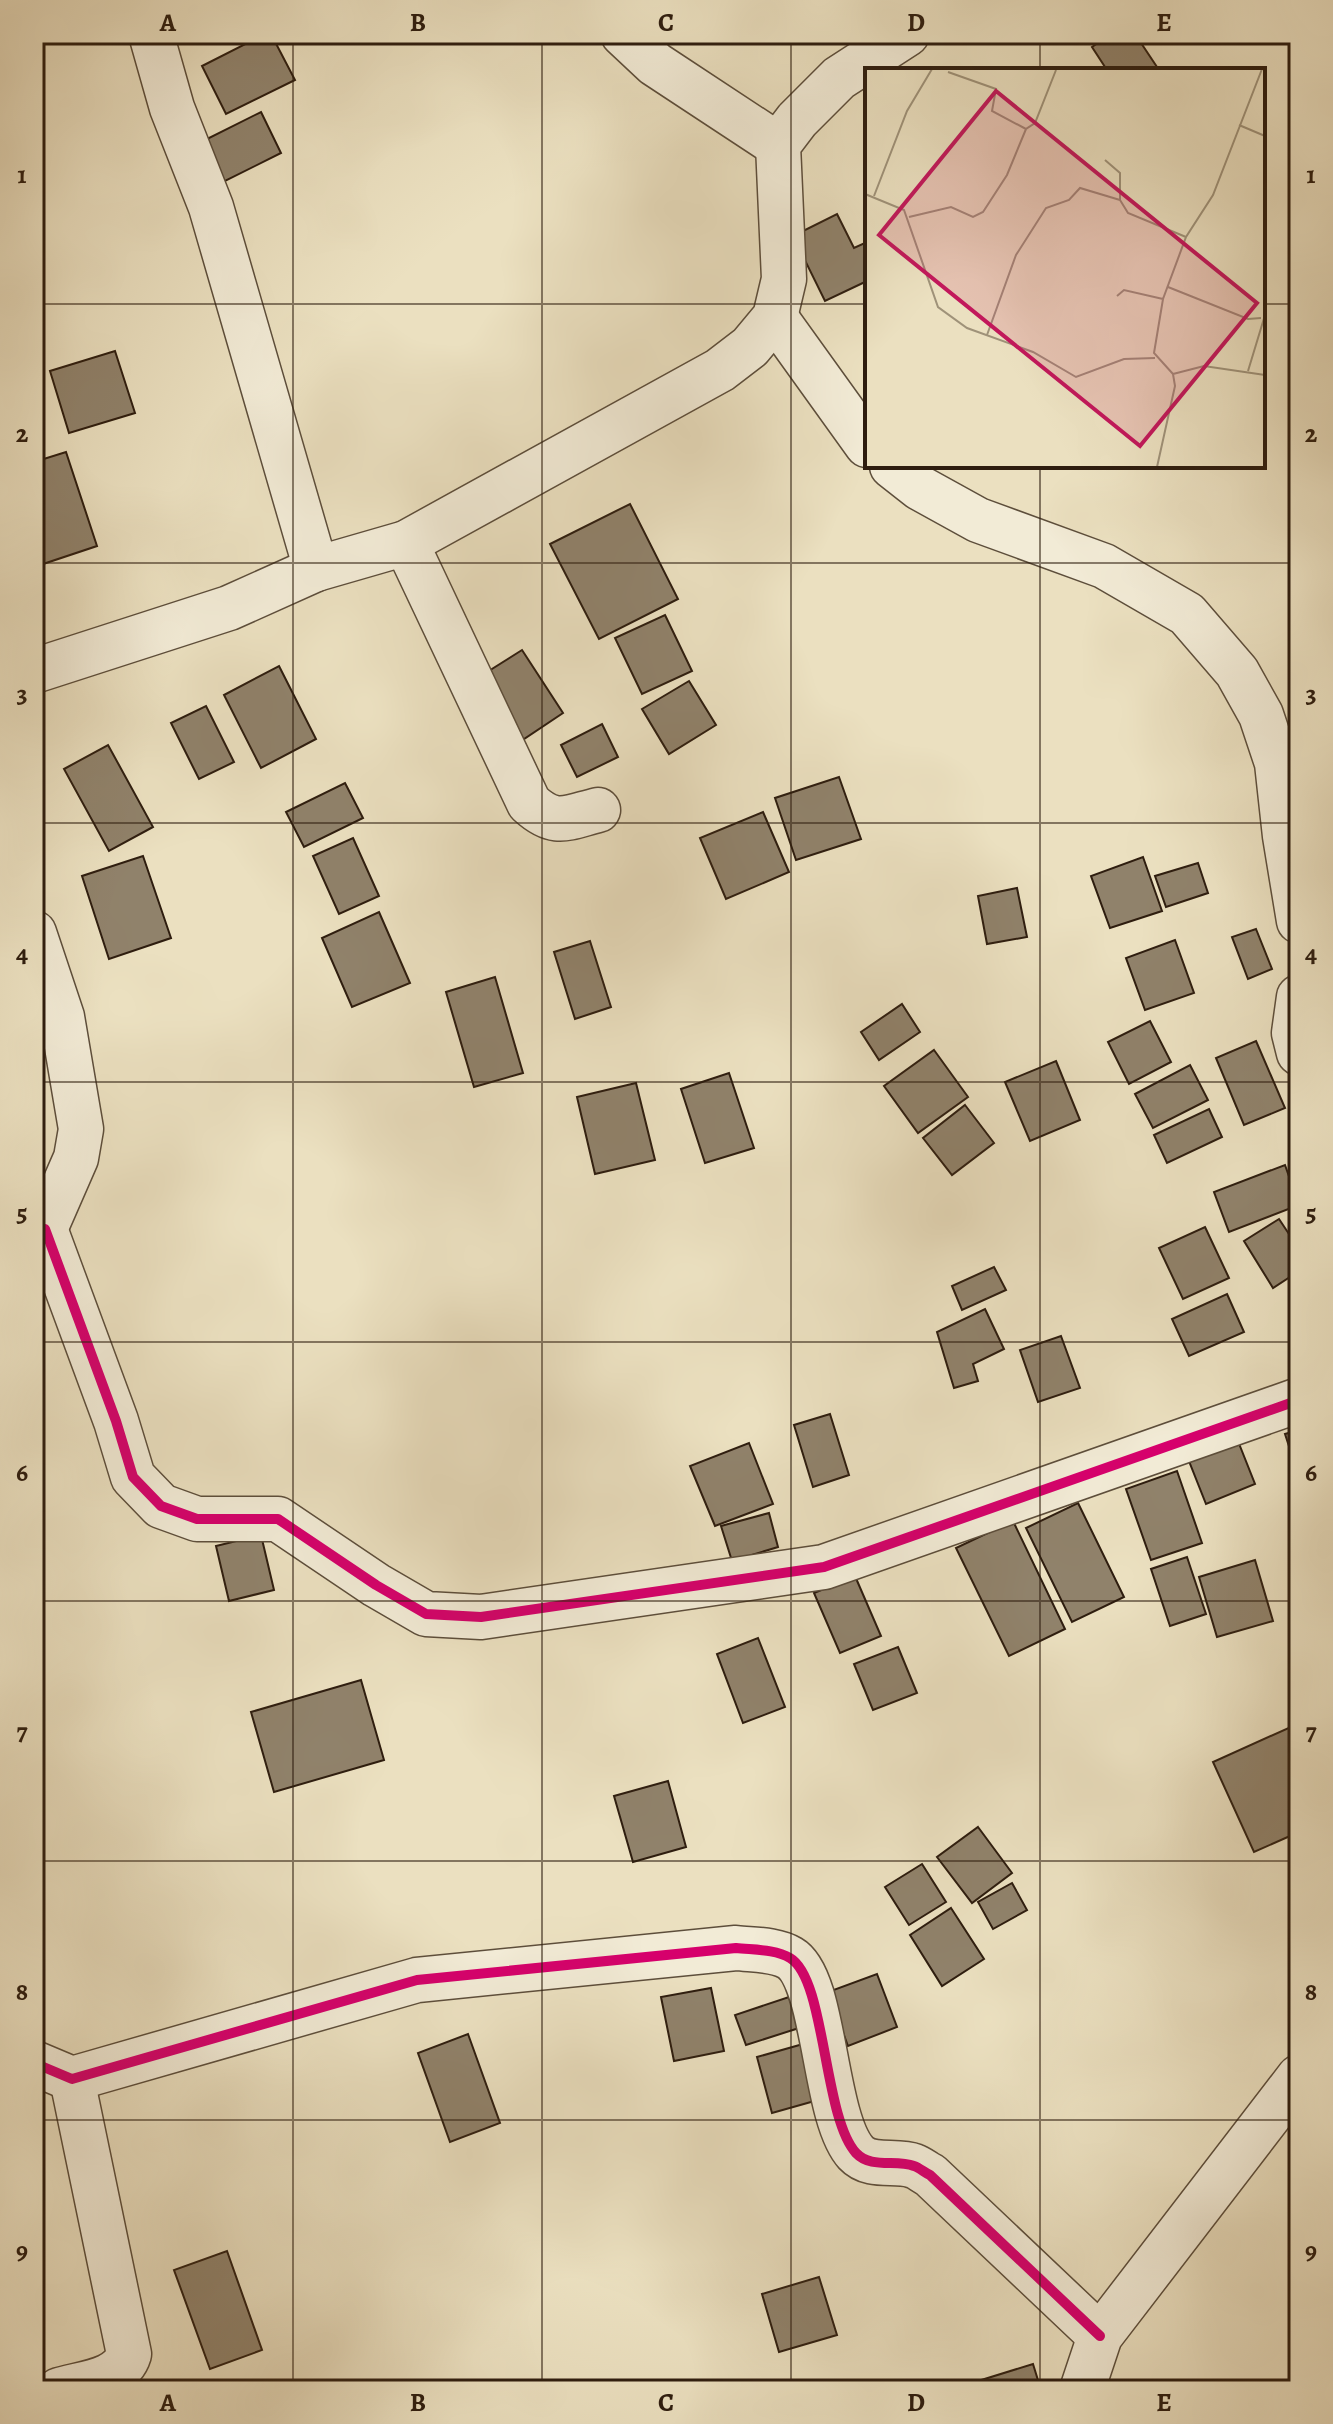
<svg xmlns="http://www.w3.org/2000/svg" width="1333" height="2424" viewBox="0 0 1333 2424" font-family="Alegreya,serif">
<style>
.building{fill:#90826b;stroke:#2e1d0f;stroke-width:2}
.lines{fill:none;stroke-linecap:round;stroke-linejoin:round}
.minor-casing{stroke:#5d4e3b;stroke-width:47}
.minor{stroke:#f2ebd6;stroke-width:44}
.cycleway-casing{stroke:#f2ebd6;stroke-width:15}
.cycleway{stroke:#d6006c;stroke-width:10}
.grid{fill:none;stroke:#2e1d0f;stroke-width:2;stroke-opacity:0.55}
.inset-road{fill:none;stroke:#9f9279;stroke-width:2}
.view{fill:#c2185b;fill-opacity:0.15;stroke:#c2185b;stroke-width:4}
.inset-edge{fill:none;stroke:#2e1d0f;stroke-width:4}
.neatline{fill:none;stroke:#2e1d0f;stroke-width:3}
.grid-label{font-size:26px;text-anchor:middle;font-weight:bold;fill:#2e1d0f}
</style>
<rect width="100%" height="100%" fill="#ebe0c0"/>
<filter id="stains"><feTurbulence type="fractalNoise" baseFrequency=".0025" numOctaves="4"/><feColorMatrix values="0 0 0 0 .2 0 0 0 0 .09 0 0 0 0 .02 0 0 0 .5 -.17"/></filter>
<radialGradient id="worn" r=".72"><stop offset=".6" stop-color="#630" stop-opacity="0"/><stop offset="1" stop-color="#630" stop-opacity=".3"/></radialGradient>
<!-- building -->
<g class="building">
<path d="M265 34H271L295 80 226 114 202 66Z"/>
<path d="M1111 34H1135L1159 70H1107L1092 47Z"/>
<path d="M261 112 281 153 217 185 197 144Z"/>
<path d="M837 214 854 248 867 242V281L825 301 793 236Z"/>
<path d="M115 351 135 413 69 433 50 371Z"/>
<path d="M66 452 97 546 34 567V462Z"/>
<path d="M630 504 678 599 599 639 550 544Z"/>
<path d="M665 615 692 671 642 694 615 638Z"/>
<path d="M522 650 563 713 518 743 476 679Z"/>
<path d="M279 666 316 739 261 768 224 695Z"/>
<path d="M689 681 716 725 669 754 642 709Z"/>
<path d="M206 706 234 762 199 779 171 723Z"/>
<path d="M602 724 618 757 577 777 561 745Z"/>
<path d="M108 745 153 827 109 851 64 769Z"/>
<path d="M839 777 861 839 796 860 775 798Z"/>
<path d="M345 783 363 818 304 847 286 812Z"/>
<path d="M763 812 789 872 726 899 700 838Z"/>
<path d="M353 838 379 896 339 914 313 856Z"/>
<path d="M143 856 171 938 109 959 82 876Z"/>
<path d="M1143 857 1162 911 1110 928 1091 876Z"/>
<path d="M1198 863 1208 893 1166 907 1155 876Z"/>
<path d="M1017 888 1027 937 987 944 978 896Z"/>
<path d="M379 912 410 983 352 1007 322 938Z"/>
<path d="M1256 929 1272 969 1248 979 1232 937Z"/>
<path d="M1175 940 1194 993 1145 1010 1126 958Z"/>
<path d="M590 941 611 1007 575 1019 554 952Z"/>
<path d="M495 977 523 1073 474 1087 446 992Z"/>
<path d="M902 1004 920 1032 879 1060 861 1032Z"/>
<path d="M1150 1021 1171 1062 1129 1084 1108 1042Z"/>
<path d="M1256 1041 1285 1108 1244 1125 1216 1058Z"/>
<path d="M934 1050 968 1097 918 1133 884 1086Z"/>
<path d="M1056 1061 1080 1120 1030 1141 1005 1082Z"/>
<path d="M1190 1065 1208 1100 1153 1128 1135 1094Z"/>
<path d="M729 1073 754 1148 705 1163 681 1089Z"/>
<path d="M636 1083 655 1160 595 1174 577 1097Z"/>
<path d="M965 1105 994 1143 952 1175 923 1138Z"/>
<path d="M1209 1109 1222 1137 1167 1163 1154 1135Z"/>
<path d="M1285 1165 1299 1205 1229 1232 1214 1192Z"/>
<path d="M1279 1219 1299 1249V1271L1273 1288 1244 1241Z"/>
<path d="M1205 1227 1229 1278 1183 1299 1159 1248Z"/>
<path d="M994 1267 1006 1290 962 1310 952 1286Z"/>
<path d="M1227 1294 1244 1332 1189 1356 1172 1319Z"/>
<path d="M985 1309 1004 1349 973 1364 978 1381 954 1388 937 1332Z"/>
<path d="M1061 1336 1080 1388 1038 1402 1020 1350Z"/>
<path d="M830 1414 849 1475 813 1487 794 1425Z"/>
<path d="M1299 1430V1477L1285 1434Z"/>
<path d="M1234 1431 1255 1484 1206 1504 1185 1451Z"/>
<path d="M749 1443 773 1504 715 1526 690 1466Z"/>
<path d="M1177 1471 1202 1543 1151 1560 1126 1489Z"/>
<path d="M1078 1503 1124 1597 1072 1622 1026 1528Z"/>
<path d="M769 1513 778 1547 732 1561 721 1526Z"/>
<path d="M1013 1521 1065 1629 1009 1656 956 1548Z"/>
<path d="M261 1535 274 1590 229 1601 216 1546Z"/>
<path d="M1187 1557 1206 1614 1170 1626 1151 1569Z"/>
<path d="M1255 1560 1273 1621 1217 1637 1199 1577Z"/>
<path d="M855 1576 881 1636 840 1653 814 1593Z"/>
<path d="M758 1638 785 1707 743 1723 717 1654Z"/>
<path d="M898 1647 917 1693 873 1710 854 1664Z"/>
<path d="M361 1680 384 1760 274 1792 251 1712Z"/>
<path d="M1293 1726 1299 1740V1832L1254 1852 1213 1762Z"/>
<path d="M668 1781 686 1847 633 1862 614 1796Z"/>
<path d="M978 1827 1012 1873 972 1903 937 1857Z"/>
<path d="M922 1864 946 1902 909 1925 885 1887Z"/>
<path d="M1012 1883 1027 1910 993 1929 978 1902Z"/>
<path d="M951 1908 984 1959 942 1986 910 1935Z"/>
<path d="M877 1974 897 2027 848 2046 828 1992Z"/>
<path d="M711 1988 724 2051 674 2061 661 1997Z"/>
<path d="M789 1997 799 2028 746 2045 735 2015Z"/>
<path d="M468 2034 500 2123 450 2142 418 2053Z"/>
<path d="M803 2044 818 2100 772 2113 757 2057Z"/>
<path d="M227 2251 262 2350 210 2369 174 2270Z"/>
<path d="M819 2277 837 2335 779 2352 762 2294Z"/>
<path d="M1033 2364 1041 2390H949Z"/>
</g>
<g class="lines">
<!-- minor casing -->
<g class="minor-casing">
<g id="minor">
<path d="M151 34 172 108 211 207 316 569"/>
<path d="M623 34 655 64 778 145"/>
<path d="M775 317 867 445"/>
<path d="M892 466 920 488 978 520 1104 566 1187 614 1237 672 1261 715 1277 763 1285 836 1299 921"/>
<path d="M406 543 529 803C555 827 566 818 598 810"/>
<path d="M34 671 229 608 316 569 406 543 720 370 750 347 775 317 784 279 778 145 797 120 839 78 907 34"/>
<path d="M34 933 62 1017 81 1129 76 1158 45 1229 34 1237"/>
<path d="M1299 997 1294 1033 1299 1053"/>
<path d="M45 1229 116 1421 133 1477 161 1506 197 1519H278L376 1585 426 1614 481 1617 824 1567 1299 1400"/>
<path d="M34 2063 72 2079 417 1980 736 1948C753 1950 775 1949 790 1958 826 1979 823 2117 856 2153 871 2169 896 2159 914 2166 920 2168 925 2173 930 2175L1100 2336"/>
<path d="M59 2390C83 2383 121 2381 129 2354L72 2079"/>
<path d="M1082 2390 1100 2336 1299 2077"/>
</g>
</g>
<!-- minor -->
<use href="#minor" class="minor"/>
<!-- cycleway casing -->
<g class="cycleway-casing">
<g id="cycleway">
<path d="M45 1229 116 1421 133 1477 161 1506 197 1519H278L376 1585 426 1614 481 1617 824 1567 1299 1400"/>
<path d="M34 2063 72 2079 417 1980 736 1948C753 1950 775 1949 790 1958 826 1979 823 2117 856 2153 871 2169 896 2159 914 2166 920 2168 925 2173 930 2175L1100 2336"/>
</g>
</g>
<!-- cycleway -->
<use href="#cycleway" class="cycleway"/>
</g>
<!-- grid -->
<path class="grid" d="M293 34V2390M542 34V2390M791 34V2390M1040 34V70M34 304H867M1263 304H1299M1040 466V2390M34 563H1299M34 823H1299M34 1082H1299M34 1342H1299M34 1601H1299M34 1861H1299M34 2120H1299"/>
<!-- overview -->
<g transform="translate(865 68)">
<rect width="400" height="400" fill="#ebe0c0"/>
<path class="inset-road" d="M83 4 131 21 127 43 161 61M374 57 400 68M240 92 255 105V132L263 145 321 169M0 126 39 142 73 239 102 260 168 284 211 309 259 291 290 290M9 128 42 43 67 1M44 149 86 139 108 149 118 144 142 107 161 61 170 55 191 2M303 219 383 251 396 250M252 228 259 222 298 231M122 267 151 187 181 140 204 132 215 120 255 132M383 303 400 247M308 306 339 298 400 307M292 399 310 318 308 306 289 285 298 231 321 169 348 127 397 1"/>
<path class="view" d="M131 23 392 235 275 378 14 167Z"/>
<rect width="400" height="400" class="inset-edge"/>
</g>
<!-- margin -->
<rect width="1333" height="2424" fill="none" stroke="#ebe0c0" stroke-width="88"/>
<rect x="44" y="44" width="1245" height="2336" class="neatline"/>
<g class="grid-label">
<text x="168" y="31">A</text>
<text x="418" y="31">B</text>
<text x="666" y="31">C</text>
<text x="916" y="31">D</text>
<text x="1164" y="31">E</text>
<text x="22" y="183">1</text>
<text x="1311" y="183">1</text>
<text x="22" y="442">2</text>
<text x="1311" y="442">2</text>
<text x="22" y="702">3</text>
<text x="1311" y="702">3</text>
<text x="22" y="962">4</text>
<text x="1311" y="962">4</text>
<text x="22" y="1221">5</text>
<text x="1311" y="1221">5</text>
<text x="22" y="1481">6</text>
<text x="1311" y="1481">6</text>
<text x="22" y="1740">7</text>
<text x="1311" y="1740">7</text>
<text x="22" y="2000">8</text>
<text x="1311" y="2000">8</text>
<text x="22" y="2259">9</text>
<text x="1311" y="2259">9</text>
<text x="168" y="2411">A</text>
<text x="418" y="2411">B</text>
<text x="666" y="2411">C</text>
<text x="916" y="2411">D</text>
<text x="1164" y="2411">E</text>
</g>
<rect width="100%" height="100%" filter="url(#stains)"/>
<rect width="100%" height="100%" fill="url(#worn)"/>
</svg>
